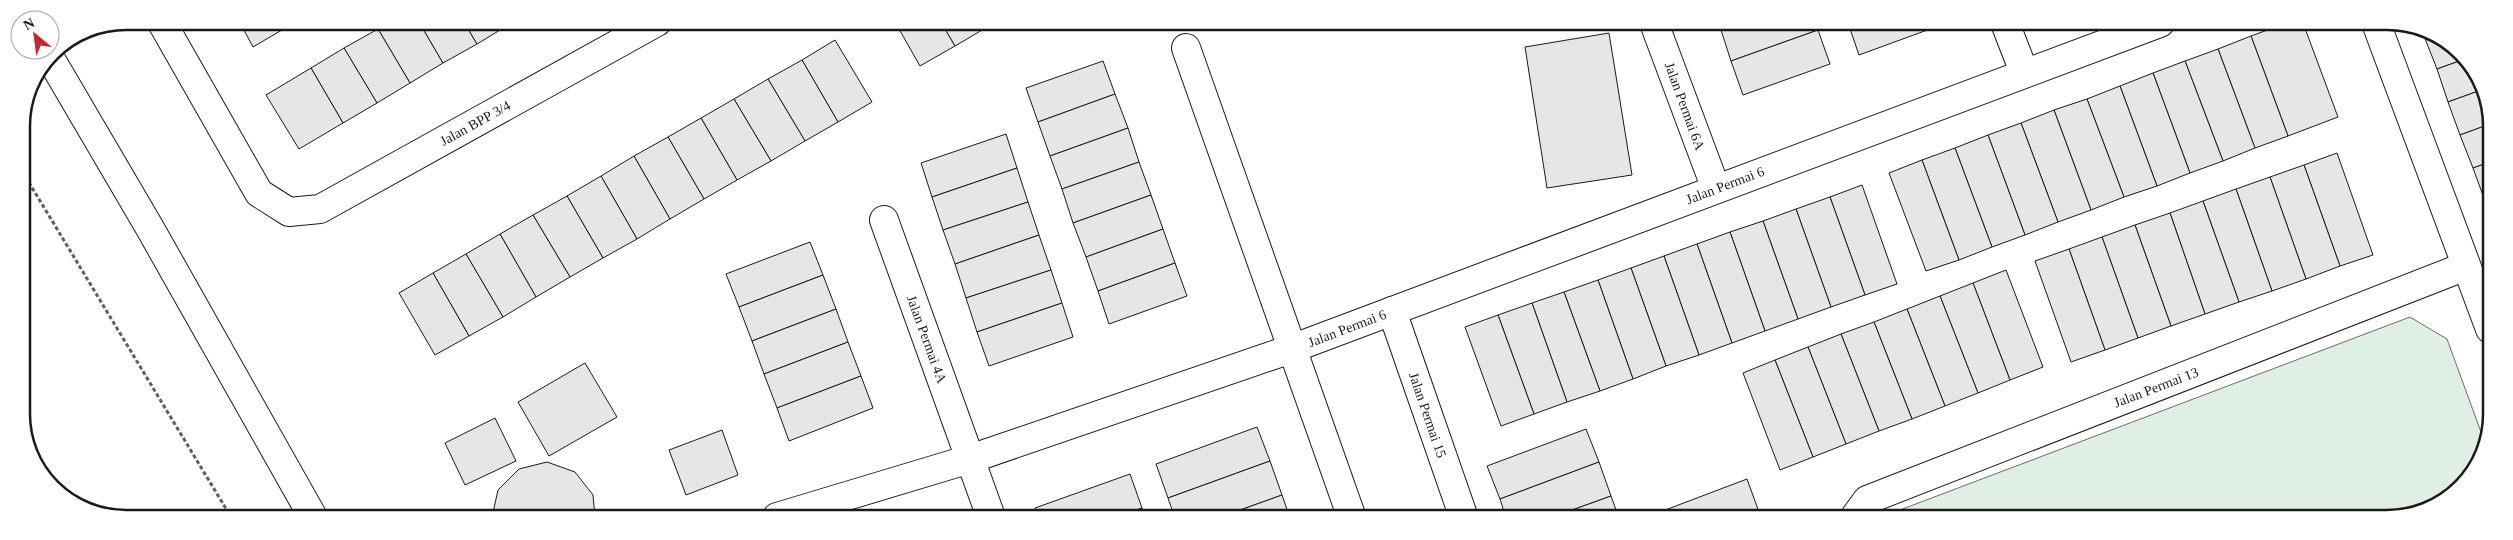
<svg xmlns="http://www.w3.org/2000/svg" width="2513" height="540" viewBox="0 0 2513 540" font-family="Georgia,serif">
<style>
.green{fill:#e0efe3;stroke:#6a6a6a}
.building{fill:#e6e6e6;stroke:#1a1a1a}
.lines{fill:none;stroke-linecap:round;stroke-linejoin:round}
.minor-casing{stroke:#1a1a1a;stroke-width:30}
.path{stroke:#5f5f5f;stroke-width:3;stroke-dasharray:4 2.5;stroke-linecap:butt}
.minor{stroke:#fff;stroke-width:28}
.labels{text-anchor:middle;stroke-width:4;stroke-linejoin:round;paint-order:stroke}
.street-label{font-size:14px;fill:#1a1a1a;stroke:#fff}
.rim{fill:none;stroke:#1a1a1a;stroke-width:2.5}
</style>
<rect width="100%" height="100%" fill="#fff"/>
<!-- green -->
<path class="green" d="M2410 317 2447 339 2485 443 2456 493 2394 519 1889 518 1892 513Z"/>
<!-- building -->
<g class="building">
<path d="M239 21H283L287 27 253 47Z"/>
<path d="M283 21H298L287 27Z"/>
<path d="M391 21 419 22 443 63 410 83 378 29Z"/>
<path d="M419 22H464L477 44 443 63Z"/>
<path d="M464 22H509L510 24 477 44Z"/>
<path d="M895 22H941L955 46 920 66Z"/>
<path d="M941 22H986L989 26 955 46Z"/>
<path d="M1718 23H1732L1720 27Z"/>
<path d="M1732 23H1816L1818 30 1731 61 1720 27Z"/>
<path d="M1848 23H1940L1941 25 1859 55Z"/>
<path d="M2287 23H2303L2338 117 2288 136 2251 36Z"/>
<path d="M378 29 410 83 377 103 344 48Z"/>
<path d="M1818 30 1830 64 1743 95 1731 61Z"/>
<path d="M1609 33 1632 175 1547 188 1525 47Z"/>
<path d="M2428 34 2461 52 2465 59 2437 69 2424 36Z"/>
<path d="M2251 36 2288 136 2255 148 2218 49Z"/>
<path d="M835 40 872 102 838 122 802 60Z"/>
<path d="M344 48 377 103 343 123 311 68Z"/>
<path d="M2218 49 2255 148 2223 161 2185 61Z"/>
<path d="M2465 59 2481 90 2448 102 2437 69Z"/>
<path d="M802 60 838 122 805 141 768 79Z"/>
<path d="M1103 61 1115 94 1038 122 1026 88Z"/>
<path d="M2185 61 2223 161 2190 173 2153 73Z"/>
<path d="M311 68 343 123 299 149 266 95Z"/>
<path d="M2153 73 2190 173 2157 186 2120 86Z"/>
<path d="M768 79 805 141 771 161 734 99Z"/>
<path d="M2120 86 2157 186 2124 197 2087 99Z"/>
<path d="M2481 90 2490 105V124L2460 135 2448 102Z"/>
<path d="M1115 94 1128 128 1050 156 1038 122Z"/>
<path d="M734 99 771 161 737 180 701 118Z"/>
<path d="M2087 99 2124 197 2091 210 2054 110Z"/>
<path d="M2054 110 2091 210 2058 222 2021 123Z"/>
<path d="M701 118 737 180 704 199 668 137Z"/>
<path d="M2021 123 2058 222 2025 235 1988 135Z"/>
<path d="M2490 124V162L2473 168 2460 135Z"/>
<path d="M1128 128 1139 162 1062 189 1050 156Z"/>
<path d="M1006 134 1017 168 932 197 921 163Z"/>
<path d="M1988 135 2025 235 1992 247 1955 148Z"/>
<path d="M668 137 704 199 670 219 634 156Z"/>
<path d="M1955 148 1992 247 1959 260 1922 160Z"/>
<path d="M2337 153 2373 255 2340 266 2304 165Z"/>
<path d="M634 156 670 219 637 239 601 176Z"/>
<path d="M1922 160 1959 260 1926 271 1889 173Z"/>
<path d="M1139 162 1151 195 1073 223 1062 189Z"/>
<path d="M2490 162V199L2485 201 2473 168Z"/>
<path d="M2304 165 2340 266 2306 279 2270 177Z"/>
<path d="M1017 168 1028 202 943 230 932 197Z"/>
<path d="M601 176 637 239 603 258 567 196Z"/>
<path d="M2270 177 2306 279 2272 291 2236 189Z"/>
<path d="M1862 185 1897 284 1865 295 1830 197Z"/>
<path d="M2236 189 2272 291 2239 302 2203 201Z"/>
<path d="M1151 195 1163 229 1086 257 1073 223Z"/>
<path d="M567 196 603 258 570 277 533 215Z"/>
<path d="M1830 197 1865 295 1831 307 1796 209Z"/>
<path d="M2490 199V216L2485 201Z"/>
<path d="M2203 201 2239 302 2205 314 2170 213Z"/>
<path d="M1028 202 1039 235 955 264 943 230Z"/>
<path d="M1796 209 1831 307 1798 319 1763 221Z"/>
<path d="M2170 213 2205 314 2171 326 2135 225Z"/>
<path d="M533 215 570 277 536 297 500 234Z"/>
<path d="M1763 221 1798 319 1765 331 1730 232Z"/>
<path d="M2135 225 2171 326 2138 338 2102 237Z"/>
<path d="M1163 229 1175 263 1098 291 1086 257Z"/>
<path d="M1730 232 1765 331 1732 343 1697 244Z"/>
<path d="M500 234 536 297 503 317 466 254Z"/>
<path d="M1039 235 1051 270 966 298 955 264Z"/>
<path d="M2102 237 2138 338 2105 350 2069 249Z"/>
<path d="M810 242 823 275 739 307 726 274Z"/>
<path d="M1697 244 1732 343 1699 355 1664 256Z"/>
<path d="M2069 249 2105 350 2071 362 2035 261Z"/>
<path d="M466 254 503 317 469 336 433 273Z"/>
<path d="M1664 256 1699 355 1666 366 1631 268Z"/>
<path d="M1175 263 1187 296 1109 324 1098 291Z"/>
<path d="M1631 268 1666 366 1633 379 1598 280Z"/>
<path d="M1051 270 1062 303 977 332 966 298Z"/>
<path d="M2006 270 2043 367 2010 380 1973 283Z"/>
<path d="M433 273 469 336 435 355 399 293Z"/>
<path d="M823 275 836 309 752 341 739 307Z"/>
<path d="M1598 280 1633 379 1600 391 1564 292Z"/>
<path d="M1973 283 2010 380 1978 393 1940 296Z"/>
<path d="M1564 292 1600 391 1567 402 1532 303Z"/>
<path d="M1940 296 1978 393 1945 406 1907 309Z"/>
<path d="M1062 303 1073 337 989 366 977 332Z"/>
<path d="M1532 303 1567 402 1534 414 1498 315Z"/>
<path d="M836 309 848 342 764 374 752 341Z"/>
<path d="M1907 309 1945 406 1912 419 1874 322Z"/>
<path d="M1498 315 1534 414 1501 426 1465 327Z"/>
<path d="M1874 322 1912 419 1879 431 1841 334Z"/>
<path d="M1841 334 1879 431 1846 444 1808 347Z"/>
<path d="M848 342 861 376 777 408 764 374Z"/>
<path d="M1808 347 1846 444 1813 457 1775 360Z"/>
<path d="M1775 360 1813 457 1780 470 1743 373Z"/>
<path d="M585 363 617 417 549 456 518 402Z"/>
<path d="M861 376 873 408 789 441 777 408Z"/>
<path d="M495 418 516 461 465 485 445 443Z"/>
<path d="M1257 427 1270 461 1168 498 1156 464Z"/>
<path d="M1586 429 1599 462 1500 499 1487 466Z"/>
<path d="M722 430 738 475 686 495 669 450Z"/>
<path d="M1270 461 1282 495 1218 518H1175L1168 498Z"/>
<path d="M547 462 575 472 593 495 595 517H492L498 490 519 469Z"/>
<path d="M1599 462 1611 496 1550 518H1506L1500 499Z"/>
<path d="M1130 474 1142 508 1115 518H1038L1035 508Z"/>
<path d="M1747 479 1759 512 1743 518H1653L1652 515Z"/>
<path d="M1282 495 1290 518H1218Z"/>
<path d="M1611 496 1619 518H1550Z"/>
<path d="M1142 508 1146 518H1115Z"/>
<path d="M1759 512 1761 518H1743Z"/>
</g>
<g class="lines">
<!-- minor casing -->
<g class="minor-casing">
<g id="minor">
<path d="M161 21 259 193 289 212 320 209 657 22"/>
<path d="M1654 23 1716 189"/>
<path d="M2005 23 2024 72"/>
<path d="M2376 23 2490 329"/>
<path d="M1186 48 1352 518"/>
<path d="M49 56 151 230 313 517"/>
<path d="M884 220 991 517"/>
<path d="M1392 311 1464 518"/>
<path d="M777 517 970 459 1291 349 2160 23"/>
<path d="M1854 518 1867 500 2466 266"/>
</g>
</g>
<!-- path -->
<path class="path" d="M22 171 231 517"/>
<!-- minor -->
<use href="#minor" class="minor"/>
</g>
<g class="labels">
<!-- street labels -->
<g class="street-label">
<text transform="translate(1685 106) rotate(70)" y="5">Jalan Permai 6A</text>
<text transform="translate(475 123) rotate(-29)" y="5">Jalan BPP 3/4</text>
<text transform="translate(1725 185) rotate(-21)" y="5">Jalan Permai 6</text>
<text transform="translate(1347 328) rotate(-21)" y="5">Jalan Permai 6</text>
<text transform="translate(927 339) rotate(70)" y="5">Jalan Permai 4A</text>
<text transform="translate(2156 387) rotate(-21)" y="5">Jalan Permai 13</text>
<text transform="translate(1428 415) rotate(71)" y="5">Jalan Permai 15</text>
</g>
</g>
<!-- crop -->
<path d="M0 0H2513V540H0ZM126 30H2387A96 96 0 0 1 2483 126V414A96 96 0 0 1 2387 510H126A96 96 0 0 1 30 414V126A96 96 0 0 1 126 30Z" fill="#fff" fill-rule="evenodd"/>
<path class="rim" d="M126 30H2387A96 96 0 0 1 2483 126V414A96 96 0 0 1 2387 510H126A96 96 0 0 1 30 414V126A96 96 0 0 1 126 30Z"/>
<!-- north arrow -->
<g transform="translate(35 35) rotate(331)"><circle r="24" fill="#ffffff" stroke="#a3a3a3"/>
<path d="M0-4L9 19L0 12L-9 19Z" fill="#c62828"/>
<text y="-8" font-size="14" font-weight="bold" text-anchor="middle" fill="#1a1a1a">N</text>
</g>
</svg>
